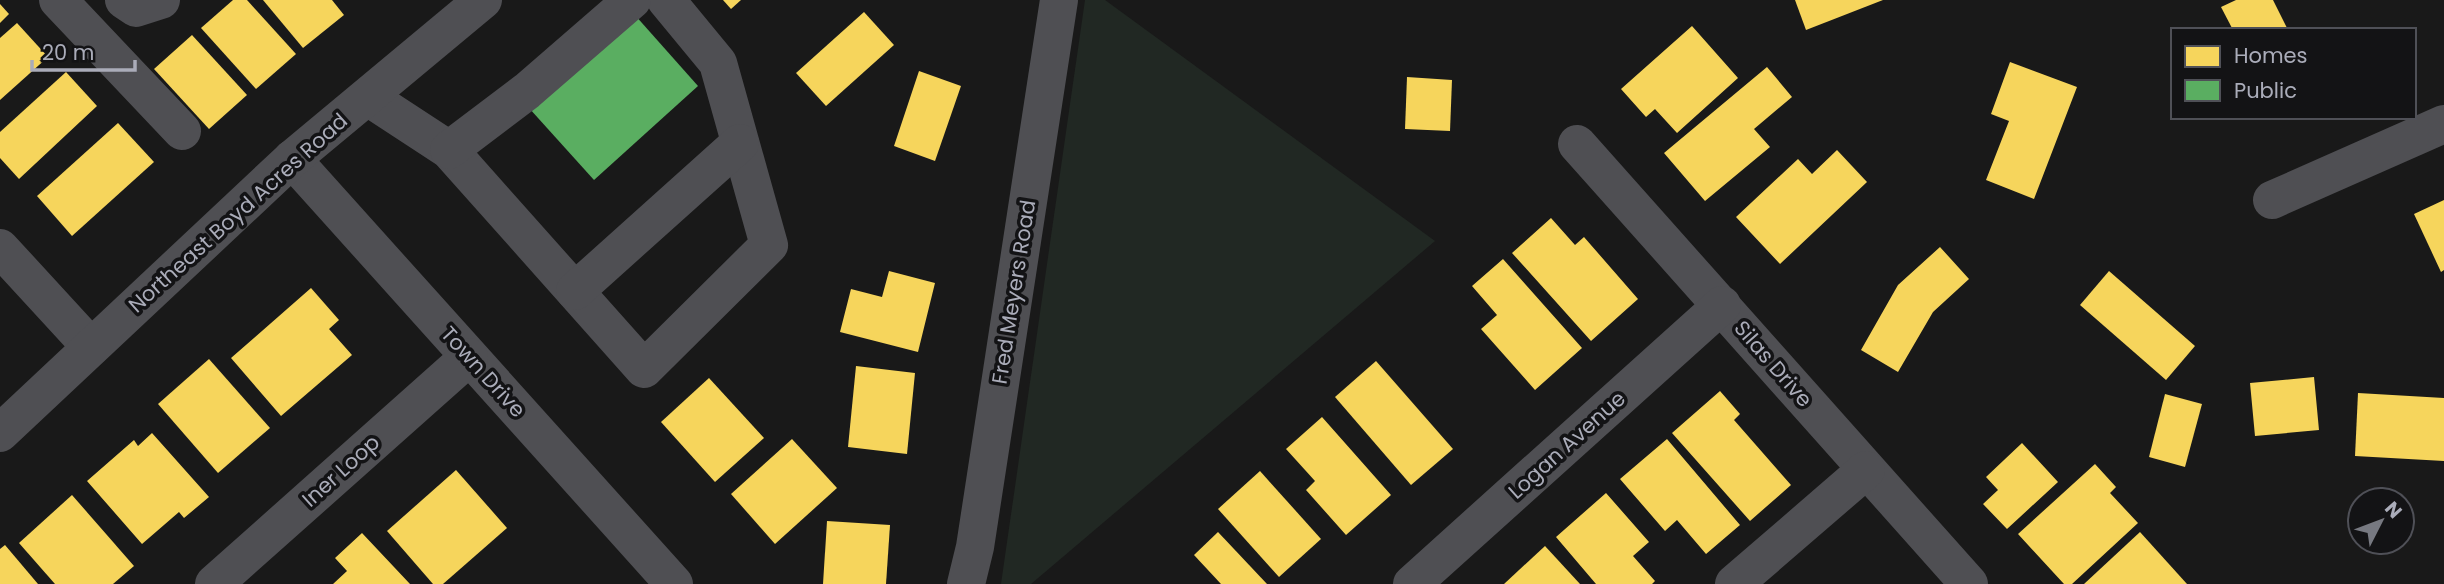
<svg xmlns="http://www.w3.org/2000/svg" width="2444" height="584" viewBox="0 0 2444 584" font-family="Poppins,sans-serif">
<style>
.green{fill:#212823}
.homes{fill:#f6d55c}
.public{fill:#5aae61}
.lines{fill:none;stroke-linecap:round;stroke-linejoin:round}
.minor{stroke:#4f4f53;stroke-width:38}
.labels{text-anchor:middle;stroke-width:7;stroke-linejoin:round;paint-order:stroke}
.street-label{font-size:21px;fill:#aaacb9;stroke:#131315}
</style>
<rect width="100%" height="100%" fill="#191919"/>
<!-- green -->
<path class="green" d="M1085 0H1105L1435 241 1031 584H1001Z"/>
<!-- homes -->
<g class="homes">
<path d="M233 0H247L296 54 256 89 201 28Z"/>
<path d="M263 0H332L344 15 303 48Z"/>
<path d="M723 0H741L731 9Z"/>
<path d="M1795 0H1883L1806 30Z"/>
<path d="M2236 0H2273L2288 30H2233L2221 7Z"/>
<path d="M0 4 9 14 0 23Z"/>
<path d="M864 12 894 45 826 106 796 73Z"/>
<path d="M17 23 48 57 0 100V38Z"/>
<path d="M1692 26 1738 78 1677 133 1655 109 1646 117 1621 89Z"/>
<path d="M192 35 247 95 209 129 154 69Z"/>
<path d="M2010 62 2077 87 2034 199 1986 180 2009 121 1991 114Z"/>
<path d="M1767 67 1792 97 1754 129 1770 147 1705 201 1664 153Z"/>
<path d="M919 71 961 86 935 161 894 146Z"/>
<path d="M66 72 97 106 19 179 0 158V132Z"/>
<path d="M1407 77 1452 80 1450 131 1405 129Z"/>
<path d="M118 123 154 162 72 236 37 196Z"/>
<path d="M1837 150 1867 182 1780 264 1736 217 1798 159 1812 174Z"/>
<path d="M2444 200V270L2441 272 2414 214Z"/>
<path d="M1551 218 1575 245 1584 237 1638 299 1591 341 1512 253Z"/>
<path d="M1940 247 1969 279 1933 312 1898 372 1861 350 1898 285Z"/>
<path d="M1503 259 1582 348 1535 390 1481 329 1497 315 1472 286Z"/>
<path d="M889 271 935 283 918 352 840 332 851 289 882 297Z"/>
<path d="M2109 271 2195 346 2166 380 2080 305Z"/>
<path d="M311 288 339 320 329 329 352 355 281 416 231 358Z"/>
<path d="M209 359 270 428 218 473 158 404Z"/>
<path d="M1376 361 1453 449 1411 485 1335 397Z"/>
<path d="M856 366 915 373 907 454 848 447Z"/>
<path d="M2314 377 2319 430 2255 436 2250 383Z"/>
<path d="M709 378 764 438 715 482 661 422Z"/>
<path d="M1720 391 1740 414 1734 420 1791 485 1750 521 1672 433Z"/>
<path d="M2358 393 2444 398V461L2355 456Z"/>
<path d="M2165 394 2202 404 2185 467 2149 457Z"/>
<path d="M1322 417 1391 495 1346 535 1306 490 1315 481 1286 449Z"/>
<path d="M152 433 209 497 184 518 179 512 142 544 87 481 134 440 138 446Z"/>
<path d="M792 439 837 488 775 544 731 494Z"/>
<path d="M1667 439 1740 525 1706 554 1677 520 1665 531 1620 479Z"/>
<path d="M2022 443 2058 482 2007 529 1983 504 1998 490 1986 477Z"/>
<path d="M2095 464 2116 487 2110 493 2138 523 2072 584H2064L2018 534Z"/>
<path d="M456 470 507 528 443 584H433L387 531Z"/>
<path d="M1260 471 1321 539 1279 577 1218 509Z"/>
<path d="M1606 493 1649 542 1633 556 1655 581 1652 584H1596L1556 537Z"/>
<path d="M72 495 134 566 113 584H55L19 543Z"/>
<path d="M827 521 890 525 886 584H823Z"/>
<path d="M1218 532 1267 584H1221L1194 555Z"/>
<path d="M2140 532 2187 584H2084Z"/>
<path d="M362 533 410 584H333L347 571 335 558Z"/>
<path d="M5 545 38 584H0V549Z"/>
<path d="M1545 546 1580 584H1504Z"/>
</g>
<!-- public -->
<path class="public" d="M634 14 698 86 594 180 529 108Z"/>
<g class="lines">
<!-- minor -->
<g class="minor">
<path d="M58 0 182 131"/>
<path d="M124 0 136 8 161 0"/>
<path d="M368 97 449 150 644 369 769 245 718 63 666 0"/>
<path d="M1577 144 1969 584"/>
<path d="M449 150 527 91 632 0"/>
<path d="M292 159 674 584"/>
<path d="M2272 200 2444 124"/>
<path d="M0 248 91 347"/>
<path d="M575 291 740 143"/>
<path d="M0 433 292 159 483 0"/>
<path d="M214 584 469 357"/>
<path d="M966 584 975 547 1059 0"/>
<path d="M1412 584 1722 305"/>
<path d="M1734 584 1866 470"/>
</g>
</g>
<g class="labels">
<!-- street labels -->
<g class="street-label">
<text transform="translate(238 213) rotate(-42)" y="7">Northeast Boyd Acres Road</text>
<text transform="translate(1014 292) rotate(-81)" y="7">Fred Meyers Road</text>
<text transform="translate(1773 364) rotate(49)" y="7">Silas Drive</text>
<text transform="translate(483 372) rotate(48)" y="7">Town Drive</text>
<text transform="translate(1567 445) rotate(-42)" y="7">Logan Avenue</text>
<text transform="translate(341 471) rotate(-42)" y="7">Iner Loop</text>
</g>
</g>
<!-- legend -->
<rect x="2171" y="28" width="245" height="91" fill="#131315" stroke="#4f5057" stroke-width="2"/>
<rect x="2185" y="46" width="35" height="21" fill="#f6d55c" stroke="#4f5057" stroke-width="2"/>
<text x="2234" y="63" font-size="21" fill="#aaacb9">Homes</text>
<rect x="2185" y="80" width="35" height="21" fill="#5aae61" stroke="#4f5057" stroke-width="2"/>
<text x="2234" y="98" font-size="21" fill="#aaacb9">Public</text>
<!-- north arrow -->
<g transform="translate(2381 521) rotate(48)"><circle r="33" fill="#131315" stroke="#4f5057" stroke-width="2"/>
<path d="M0-5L12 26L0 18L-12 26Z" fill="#777981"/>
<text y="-10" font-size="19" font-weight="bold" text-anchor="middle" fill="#aaacb9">N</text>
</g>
<!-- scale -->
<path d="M32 60v10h103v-10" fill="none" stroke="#aaacb9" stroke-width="3.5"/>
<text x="42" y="60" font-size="21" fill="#aaacb9" stroke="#131315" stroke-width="5" paint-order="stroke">20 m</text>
</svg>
